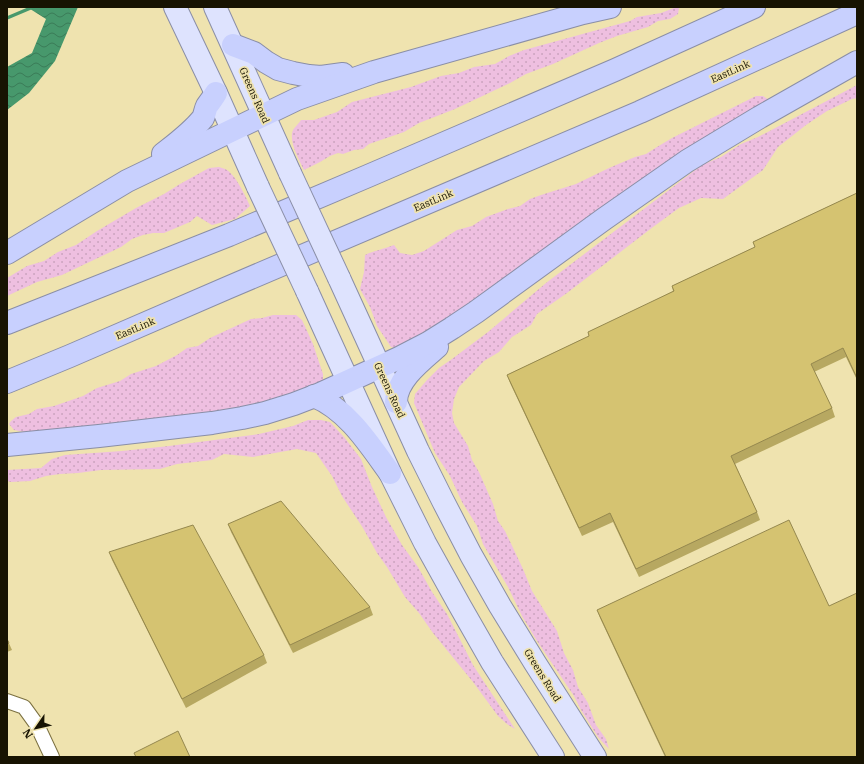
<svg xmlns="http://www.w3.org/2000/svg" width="864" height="764" viewBox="0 0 864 764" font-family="'IBM Plex Serif',serif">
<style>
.green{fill:url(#green-dots)}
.water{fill:url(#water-waves)}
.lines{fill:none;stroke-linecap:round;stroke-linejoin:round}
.stream{stroke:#47986c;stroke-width:3.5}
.street-casing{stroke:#7b7040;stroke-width:16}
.primary-casing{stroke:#8a8ea6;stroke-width:24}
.highway-casing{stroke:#8a8ea6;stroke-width:24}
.street{stroke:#fff;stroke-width:14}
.primary{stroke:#dee3fe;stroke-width:22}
.highway{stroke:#c8d0fe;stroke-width:22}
.primary-bridge-casing{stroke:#8a8ea6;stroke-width:24;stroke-linecap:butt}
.primary-bridge{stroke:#dee3fe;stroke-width:22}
.wall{fill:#b7a861}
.building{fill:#d5c371;stroke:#95884f}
.labels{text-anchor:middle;stroke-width:3.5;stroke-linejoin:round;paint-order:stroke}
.street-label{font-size:10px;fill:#171302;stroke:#efe3af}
</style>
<defs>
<pattern id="green-dots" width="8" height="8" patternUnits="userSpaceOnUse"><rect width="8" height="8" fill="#eebfe0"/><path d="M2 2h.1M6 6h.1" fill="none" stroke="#cba3bf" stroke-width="1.8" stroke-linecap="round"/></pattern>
<pattern id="water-waves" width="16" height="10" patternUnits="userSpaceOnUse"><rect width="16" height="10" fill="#47986c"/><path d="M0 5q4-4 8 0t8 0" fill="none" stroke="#3a7b57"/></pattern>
</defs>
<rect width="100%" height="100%" fill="#efe3af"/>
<!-- green -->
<g class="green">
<path d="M674 8H679L678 14 670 19 658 21 648 27 617 36 599 43 553 64 526 74 510 83 455 109 419 123 404 132 369 144 363 149 354 150 343 154 338 153 330 156 320 162 304 170C300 161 288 141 293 130 295 127 299 123 301 120H314L337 112 352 102 411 87 441 76 459 73 474 67 495 64 509 56 524 50 630 21 637 17 661 13Z"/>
<path d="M857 85V98L852 99 827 111 806 125 778 147 763 170 723 199 701 198 679 208 653 227 567 293 537 314 531 325 512 337 499 352 484 361 459 387 454 399 452 413 454 423 468 446 472 460 479 472 493 504 498 521 505 531 523 569 532 591 557 631 564 653 573 670 578 687 588 703 596 725 606 739 609 749 598 737 581 710 574 696 537 641 522 616 508 587 483 544 477 526 462 502 450 476 435 453 414 403 415 394 427 380 439 368 452 359 488 332 546 283 702 165 721 157 741 144 758 137Z"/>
<path d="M756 96H763L769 100 480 299 399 349 391 347 377 326 370 307 360 289 364 272 365 255C375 250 385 249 394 245L400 253 412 255 424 251 457 230 472 226 486 217 508 209 520 206 530 199 541 195 576 184 609 168 635 157 646 154 657 147 672 138Z"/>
<path d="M219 167C221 168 223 168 225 169 235 173 246 197 250 206L235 219 212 225 197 216 190 222 164 233H153L143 235 132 239 121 247 62 275 37 282 7 296V278L27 266 44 261 58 252 76 245 97 231 136 208 164 194 180 184 209 168Z"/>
<path d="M273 315H296L302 320 313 344 323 374V380L316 388 234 412 25 432 14 430 9 424 11 421 16 417 29 414 37 409 54 406 83 396 97 388 120 381 131 374 156 366 177 355 187 348 198 346 210 338 238 325 251 319 262 318Z"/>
<path d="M308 420H321L330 422 344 437 361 459 372 487 386 517 402 545 418 567 432 592 447 614 473 665 515 729 507 724 498 716 473 682 433 633 419 613 405 597 387 567 377 553 363 528 342 496 332 476 316 453 297 449 253 457 224 454 212 460 177 464 160 469 101 470 78 473 60 474 46 476 30 481 11 482 7 481V470L41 468 52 459 65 455 122 451 169 446 259 434 293 426Z"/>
</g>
<!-- water -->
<path class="water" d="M27 7H78L55 61 29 93 7 110V67L32 53 46 19Z"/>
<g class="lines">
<!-- stream -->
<path class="stream" d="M7 18 33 7"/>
<!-- street casing -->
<g class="street-casing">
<path id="street" d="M7 701 24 707 37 725 52 757"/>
</g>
<!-- primary casing -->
<g class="primary-casing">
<g id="primary">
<path d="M175 7 216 93 258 187"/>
<path d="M215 7 290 173"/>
<path d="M339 278 418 451 443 501 471 555 500 606 535 663 595 757"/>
<path d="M307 291 390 473 425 543 460 606 492 662 553 757"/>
</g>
</g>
<!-- highway casing -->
<g class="highway-casing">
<g id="highway">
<path d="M233 45 254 53 266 62 278 69 293 73 309 76 321 77 343 74"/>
<path d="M163 154C177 143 192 132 203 118 205 114 205 110 207 106 210 102 213 98 216 93"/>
<path d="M7 253 127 181 297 99 374 72 583 13 610 7"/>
<path d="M7 323 229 235 368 176 615 70 754 7"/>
<path d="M7 382 70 356 227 288 640 112 857 13"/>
<path d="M314 396C348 410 369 444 390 473"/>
<path d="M396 402C396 380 421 361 437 347"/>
<path d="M7 445 99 436 212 423 242 418 265 413 294 404 320 394 399 358 428 343 452 328 476 312 604 219 687 161 760 117 857 62"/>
</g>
</g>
<!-- street -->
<use href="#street" class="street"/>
<!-- primary -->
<use href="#primary" class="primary"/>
<!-- highway -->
<use href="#highway" class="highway"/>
<!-- primary-bridge casing -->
<g class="primary-bridge-casing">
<g id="primary-bridge">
<path d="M290 173 339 278"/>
<path d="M258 187 307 291"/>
</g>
</g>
<!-- primary-bridge -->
<use href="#primary-bridge" class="primary-bridge"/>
</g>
<!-- wall -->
<g class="wall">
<path d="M857 193V380L846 357 814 372 832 408 835 417 735 464 757 512 760 520 639 577 613 522 582 536 510 383 507 375 589 336 673 291 672 286 755 247 753 242Z"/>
<path d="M228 524 370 607 373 615 293 653 231 532Z"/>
<path d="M109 552 264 655 267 663 186 708 112 560Z"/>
<path d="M829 606 857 757H665L600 618 597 610Z"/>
<path d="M7 639 12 650 7 652Z"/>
</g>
<!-- building -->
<g class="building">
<path d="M857 193V378L843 348 811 364 832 408 731 456 757 512 636 569 610 513 579 528 507 375 589 336 588 332 674 291 672 286 755 247 753 242Z"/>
<path d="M281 501 370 607 290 645 228 524Z"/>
<path d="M789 520 829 606 857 593V757H666L597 610Z"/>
<path d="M193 525 264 655 182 699 109 552Z"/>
<path d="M7 639 9 643 7 645Z"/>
<path d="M178 731 190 757H136L134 753Z"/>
</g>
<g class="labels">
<!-- street labels -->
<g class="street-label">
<text transform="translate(730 71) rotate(-24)" y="4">EastLink</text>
<text transform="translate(255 95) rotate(66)" y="4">Greens Road</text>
<text transform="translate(433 200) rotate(-23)" y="4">EastLink</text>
<text transform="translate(135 328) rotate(-23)" y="4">EastLink</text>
<text transform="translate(390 390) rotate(65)" y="4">Greens Road</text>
<text transform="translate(543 675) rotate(58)" y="4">Greens Road</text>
</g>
</g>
<!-- border -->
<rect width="864" height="764" fill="none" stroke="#171302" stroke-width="16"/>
<!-- north arrow -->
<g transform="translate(36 728) rotate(236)" stroke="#efe3af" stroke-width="3" paint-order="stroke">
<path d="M0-3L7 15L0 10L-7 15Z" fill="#171302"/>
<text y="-6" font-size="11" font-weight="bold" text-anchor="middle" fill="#171302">N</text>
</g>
</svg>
